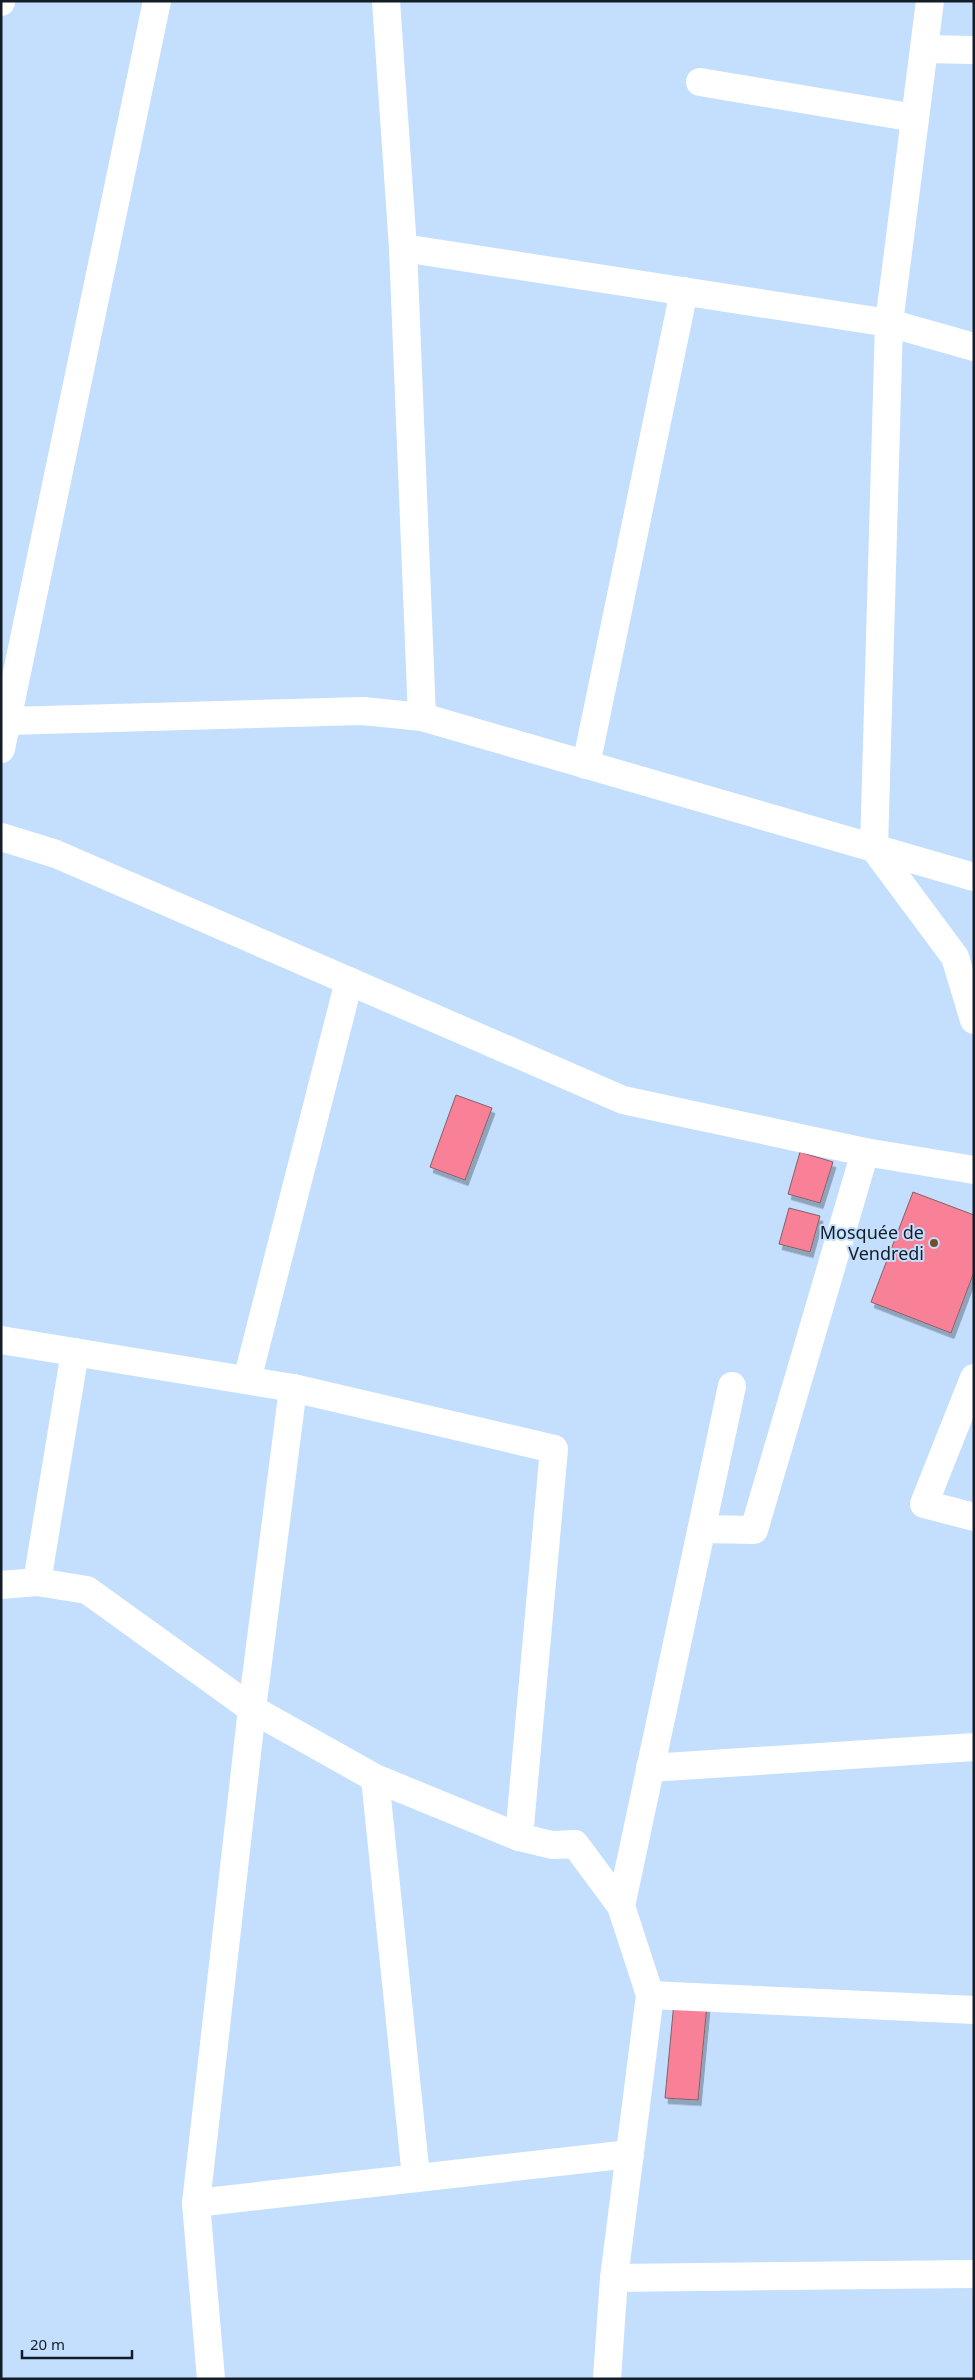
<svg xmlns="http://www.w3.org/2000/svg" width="975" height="2380" viewBox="0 0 975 2380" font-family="'Noto Sans',sans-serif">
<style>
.building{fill:#f88197;stroke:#855f65;filter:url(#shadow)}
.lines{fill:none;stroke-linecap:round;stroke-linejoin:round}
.minor{stroke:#fff;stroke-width:28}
.poi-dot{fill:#725128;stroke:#c3dffd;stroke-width:2}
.labels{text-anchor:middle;stroke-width:4;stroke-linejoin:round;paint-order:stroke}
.poi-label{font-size:18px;fill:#131d28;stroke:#c3dffd;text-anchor:end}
</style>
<defs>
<filter id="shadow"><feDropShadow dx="3" dy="5.5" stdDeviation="0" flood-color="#0004"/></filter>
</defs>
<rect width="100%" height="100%" fill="#c3dffd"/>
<!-- building -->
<g class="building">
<path d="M456 1095 492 1108 465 1180 430 1167Z"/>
<path d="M800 1152 833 1162 820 1203 788 1194Z"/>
<path d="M913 1192 974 1215V1272L951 1333 871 1302Z"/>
<path d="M789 1208 820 1216 810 1252 779 1244Z"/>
<path d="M674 2002 707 2005 698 2100 665 2098Z"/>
</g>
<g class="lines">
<!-- minor -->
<g class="minor">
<path d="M386 1 403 248 422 717 974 877"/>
<path d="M930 1 889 323 874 848 955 957 974 1020"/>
<path d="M1 2V1"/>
<path d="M924 49 974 50"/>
<path d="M700 82 915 118"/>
<path d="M403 248 889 323 974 347"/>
<path d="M7 721 363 711 422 717"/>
<path d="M1 749 157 1"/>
<path d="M586 765 684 291"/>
<path d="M1 837 56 854 623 1100 865 1152 974 1170"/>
<path d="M1 1340 293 1388 554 1449 519 1837"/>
<path d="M974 1378 924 1504 974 1517"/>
<path d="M247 1380 349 981"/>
<path d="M702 1529 754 1530 865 1152"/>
<path d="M37 1582 75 1352"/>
<path d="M1 1585 37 1582 87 1590 252 1709 375 1778 519 1837 552 1845 575 1844 621 1906 650 1995 614 2278 607 2379"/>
<path d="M650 1768 974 1747"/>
<path d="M375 1778 416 2177"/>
<path d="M621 1906 732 1386"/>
<path d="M650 1995 974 2010"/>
<path d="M196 2203 630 2154"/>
<path d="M614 2278 974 2274"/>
<path d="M211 2379 196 2203 252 1709 293 1388"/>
</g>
</g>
<!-- markers -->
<circle class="poi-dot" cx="934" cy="1243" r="5"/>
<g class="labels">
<!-- poi labels -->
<g class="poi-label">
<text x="924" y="1239">Mosquée de<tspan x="924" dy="21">Vendredi</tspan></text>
</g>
</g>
<!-- border -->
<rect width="975" height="2380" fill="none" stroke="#131d28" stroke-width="5"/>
<!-- scale -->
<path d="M22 2350v8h110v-8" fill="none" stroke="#131d28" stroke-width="2.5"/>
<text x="30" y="2350" font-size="15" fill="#131d28" stroke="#c3dffd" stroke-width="4" paint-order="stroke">20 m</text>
</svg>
